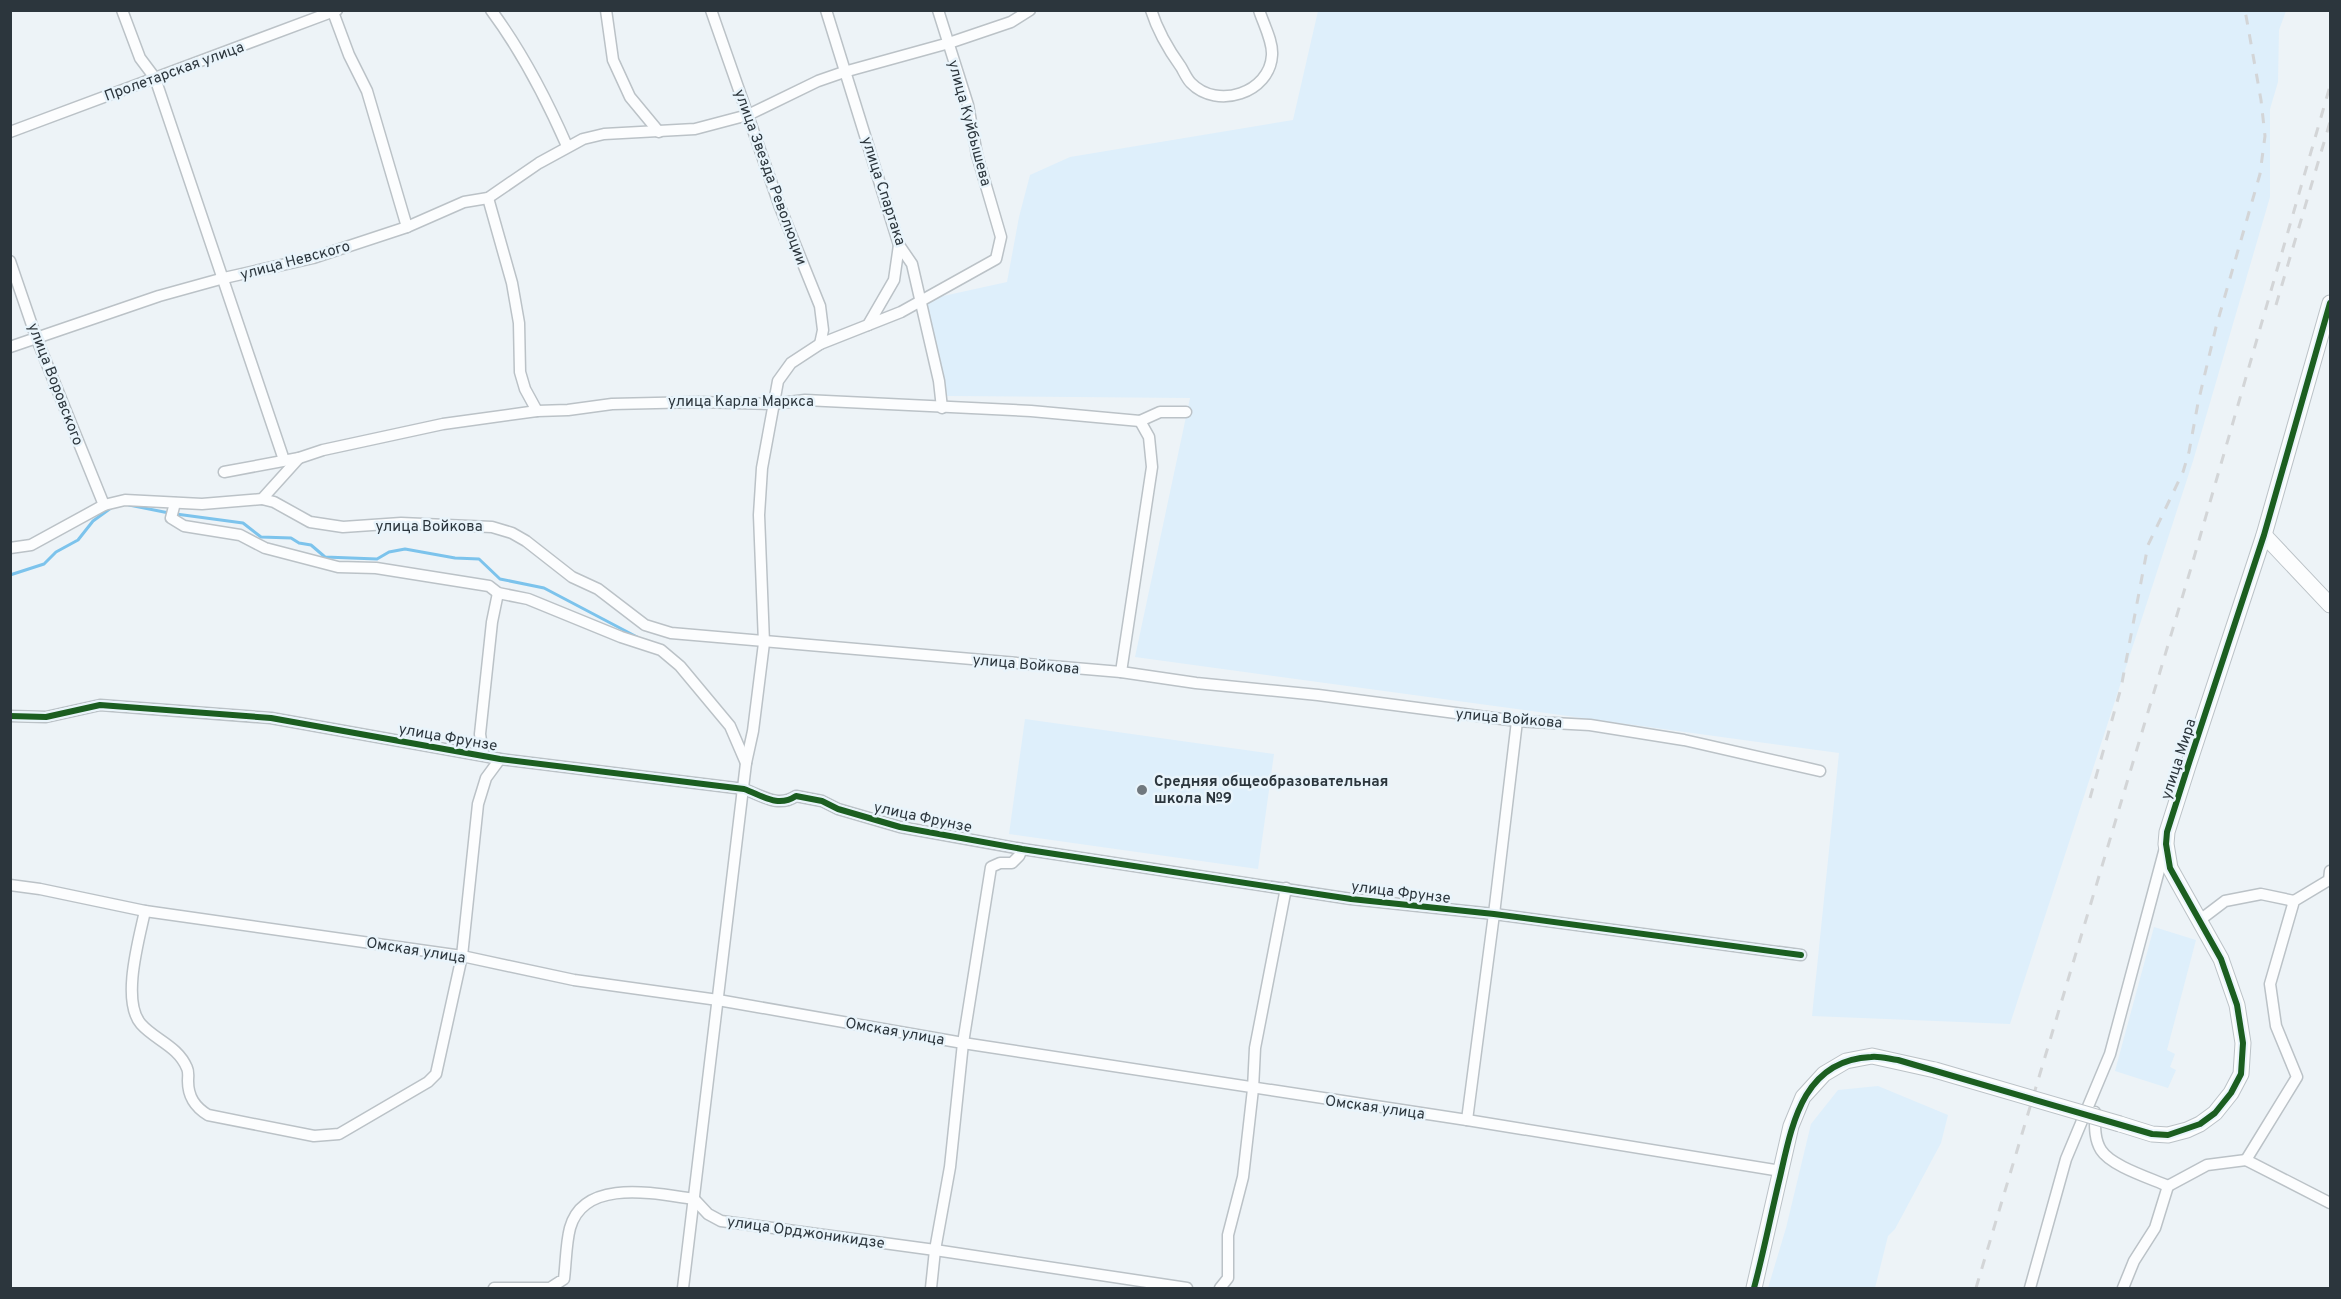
<svg xmlns="http://www.w3.org/2000/svg" width="2341" height="1299" viewBox="0 0 2341 1299" font-family="Overpass,sans-serif">
<style>
.built{fill:#deeffb}
.lines{fill:none;stroke-linecap:round;stroke-linejoin:round}
.stream{stroke:#7cc3ec;stroke-width:3}
.street-casing{stroke:#bbc2c7;stroke-width:13}
.secondary-casing{stroke:#bbc2c7;stroke-width:17}
.street{stroke:#fcfdfe;stroke-width:10}
.secondary{stroke:#fcfdfe;stroke-width:15}
.rail{stroke:#d3d5d7;stroke-width:3;stroke-dasharray:10 10;stroke-linecap:butt}
.secondary-bridge-casing{stroke:#bbc2c7;stroke-width:17;stroke-linecap:butt}
.secondary-bridge{stroke:#fcfdfe;stroke-width:15}
.cycleway-casing{stroke:#e9f4fb;stroke-width:10}
.cycleway{stroke:#1b5e20;stroke-width:6}
.poi-dot{fill:#70787e;stroke:#e9f4fb;stroke-width:2}
.labels{text-anchor:middle;stroke-width:5;stroke-linejoin:round;paint-order:stroke}
.street-label{font-size:15px;fill:#2c363d;stroke:#e9f4fb}
.poi-label{font-size:15px;font-weight:bold;fill:#2c363d;stroke:#e9f4fb;text-anchor:start}
</style>
<rect width="100%" height="100%" fill="#edf3f7"/>
<!-- built -->
<g class="built">
<path d="M1318 11H2286L2279 30 2278 82 2270 109V197L2193 461 2010 1024 1812 1016 1839 753 1135 657 1190 398 946 396 925 300 1007 282 1019 217 1030 175 1070 157 1293 120Z"/>
<path d="M1025 719 1274 754 1258 869 1009 834Z"/>
<path d="M2154 927 2196 940 2167 1050 2175 1054 2170 1067 2176 1070 2168 1088 2115 1071Z"/>
<path d="M1878 1086 1948 1115 1941 1143 1895 1229 1888 1236 1875 1288H1768L1786 1228 1811 1124 1838 1090Z"/>
</g>
<g class="lines">
<!-- stream -->
<g class="stream">
<path d="M129 505 169 513"/>
<path d="M176 514 243 523 261 537 291 538 299 543 311 545 325 557 377 559 389 552 405 549 455 558 479 559 500 579 544 588 637 637"/>
<path d="M10 575 44 564 56 552 78 540 93 521 111 508"/>
</g>
<!-- street casing -->
<g class="street-casing">
<g id="street">
<path d="M122 10 140 58 155 78 284 460"/>
<path d="M491 10C523 53 546 98 567 146"/>
<path d="M606 10 613 60 630 97 659 132"/>
<path d="M711 10 780 207 820 306 823 330 820 344"/>
<path d="M826 10 899 245 912 264 939 381 942 408"/>
<path d="M1151 10C1158 32 1168 49 1181 67 1184 72 1187 79 1191 83 1217 110 1270 93 1272 55 1273 41 1263 23 1259 10"/>
<path d="M333 12 349 55 367 91 407 227"/>
<path d="M10 132 337 10"/>
<path d="M488 198 512 283 519 323 520 372 525 389 537 411"/>
<path d="M10 261 36 337 104 505"/>
<path d="M868 325 894 280 899 245"/>
<path d="M10 347 159 296 224 278 313 258 407 227 464 202 488 198 539 163 583 139 604 134 695 129 748 115 818 81 844 72 949 43 1011 22 1030 10"/>
<path d="M224 472 299 458 323 450 443 424 537 411 568 410 612 404 699 402 772 404 805 400 1031 411 1140 421 1160 412H1186"/>
<path d="M262 499 274 502 310 522 343 527 401 523 492 527 512 533 526 541 572 577 598 589 645 625 671 633 1121 672 1196 683 1318 695 1517 721 1590 725 1684 740 1820 771"/>
<path d="M175 503 171 518 184 526 240 535 265 548 338 567 376 568 489 586 498 593 528 599 621 637 661 650 680 666 730 726 746 763"/>
<path d="M10 548 31 545 104 505 125 500 202 504 262 499 299 458"/>
<path d="M1121 672 1152 467 1149 437 1140 421"/>
<path d="M10 716 46 717 100 705 271 718 500 759 744 789C763 796 778 808 796 796L822 801 838 809 900 827 1022 849 1351 899 1494 914 1801 955"/>
<path d="M483 755 480 734 492 622 498 593"/>
<path d="M10 885 40 889 145 911 462 956 574 980 718 1000 963 1043 1467 1120 1781 1171"/>
<path d="M145 911C139 939 121 1001 141 1024 155 1040 178 1046 187 1068 189 1072 188 1077 188 1081 188 1097 195 1107 208 1115L314 1136 339 1134 428 1082 436 1074 462 956 478 804 486 778 500 759"/>
<path d="M2200 920 2225 901 2261 894 2294 901"/>
<path d="M2095 1112C2095 1125 2094 1139 2101 1150 2111 1166 2150 1178 2168 1186L2207 1165 2246 1160"/>
<path d="M1467 1120 1494 914 1517 721"/>
<path d="M2246 1160 2297 1077 2276 1026 2270 984 2294 901 2329 880 2330 871"/>
<path d="M2246 1160 2330 1203"/>
<path d="M494 1288H550L564 1279C566 1262 566 1243 570 1228 584 1177 657 1194 694 1199L708 1214 721 1221 935 1250 1187 1288"/>
<path d="M683 1288 746 763 753 731 764 643 759 515 762 468 778 381 791 363 820 344 901 312 996 259 1001 237 977 155 968 105 938 10"/>
<path d="M931 1288 935 1250 950 1167 963 1043 991 867 1000 863H1012L1019 856 1022 849"/>
<path d="M1220 1288 1228 1278V1235L1243 1177 1253 1089 1255 1048 1286 888"/>
<path d="M2030 1288 2066 1159 2110 1054 2165 848"/>
<path d="M2123 1288 2134 1261 2155 1228 2168 1186"/>
</g>
</g>
<!-- secondary casing -->
<g class="secondary-casing">
<g id="secondary">
<path d="M2264 535 2330 605"/>
<path d="M2120 1124 2152 1134 2168 1135 2187 1130 2200 1124 2215 1113 2231 1093 2241 1074 2243 1043 2237 1005 2221 959 2170 868 2166 844 2167 832 2188 766 2264 535 2330 303"/>
<path d="M1754 1288 1791 1126 1803 1097 1824 1074 1846 1061 1872 1056 1935 1070"/>
</g>
</g>
<!-- street -->
<use href="#street" class="street"/>
<!-- secondary -->
<use href="#secondary" class="secondary"/>
<!-- rail -->
<g class="rail">
<path d="M2276 305 2330 122"/>
<path d="M2090 798 2121 688 2148 545 2183 472 2189 452 2198 403 2216 327 2260 174 2265 136 2261 100 2245 10"/>
<path d="M1976 1288 2191 568 2330 86"/>
</g>
<!-- secondary-bridge casing -->
<g class="secondary-bridge-casing">
<path id="secondary-bridge" d="M1935 1070 2120 1124"/>
</g>
<!-- secondary-bridge -->
<use href="#secondary-bridge" class="secondary-bridge"/>
<!-- cycleway casing -->
<g class="cycleway-casing">
<g id="cycleway">
<path d="M10 716 46 717 100 705 271 718 500 759 744 789C763 796 778 808 796 796L822 801 838 809 900 827 1022 849 1351 899 1494 914 1801 955"/>
<path d="M1754 1288C1764 1251 1771 1214 1780 1177 1792 1124 1803 1060 1871 1057 1880 1056 1889 1059 1898 1060L2152 1134 2168 1135 2200 1124 2215 1113 2231 1093 2241 1074 2243 1043 2237 1005 2221 959 2170 868 2166 844 2167 832 2188 766 2264 535 2330 303"/>
</g>
</g>
<!-- cycleway -->
<use href="#cycleway" class="cycleway"/>
</g>
<!-- markers -->
<circle class="poi-dot" cx="1142" cy="790" r="6"/>
<g class="labels">
<!-- street labels -->
<g class="street-label">
<text transform="translate(174 71) rotate(-20)" y="5">Пролетарская улица</text>
<text transform="translate(970 123) rotate(75)" y="5">улица Куйбышева</text>
<text transform="translate(771 177) rotate(70)" y="5">улица Звезда Революции</text>
<text transform="translate(884 191) rotate(72)" y="5">улица Спартака</text>
<text transform="translate(295 260) rotate(-15)" y="5">улица Невского</text>
<text transform="translate(56 384) rotate(69)" y="5">улица Воровского</text>
<text x="741" y="406">улица Карла Маркса</text>
<text x="429" y="531">улица Войкова</text>
<text transform="translate(1026 664) rotate(5)" y="5">улица Войкова</text>
<text transform="translate(1509 718) rotate(5)" y="5">улица Войкова</text>
<text transform="translate(448 737) rotate(10)" y="5">улица Фрунзе</text>
<text transform="translate(2178 759) rotate(-72)" y="5">улица Мира</text>
<text transform="translate(923 817) rotate(12)" y="5">улица Фрунзе</text>
<text transform="translate(1401 892) rotate(7)" y="5">улица Фрунзе</text>
<text transform="translate(416 950) rotate(9)" y="5">Омская улица</text>
<text transform="translate(895 1031) rotate(10)" y="5">Омская улица</text>
<text transform="translate(1375 1107) rotate(8)" y="5">Омская улица</text>
<text transform="translate(806 1232) rotate(8)" y="5">улица Орджоникидзе</text>
</g>
<!-- poi labels -->
<g class="poi-label">
<text x="1154" y="786">Средняя общеобразовательная<tspan x="1154" dy="17">школа №9</tspan></text>
</g>
</g>
<!-- border -->
<rect width="2341" height="1299" fill="none" stroke="#2c363d" stroke-width="24"/>
</svg>
